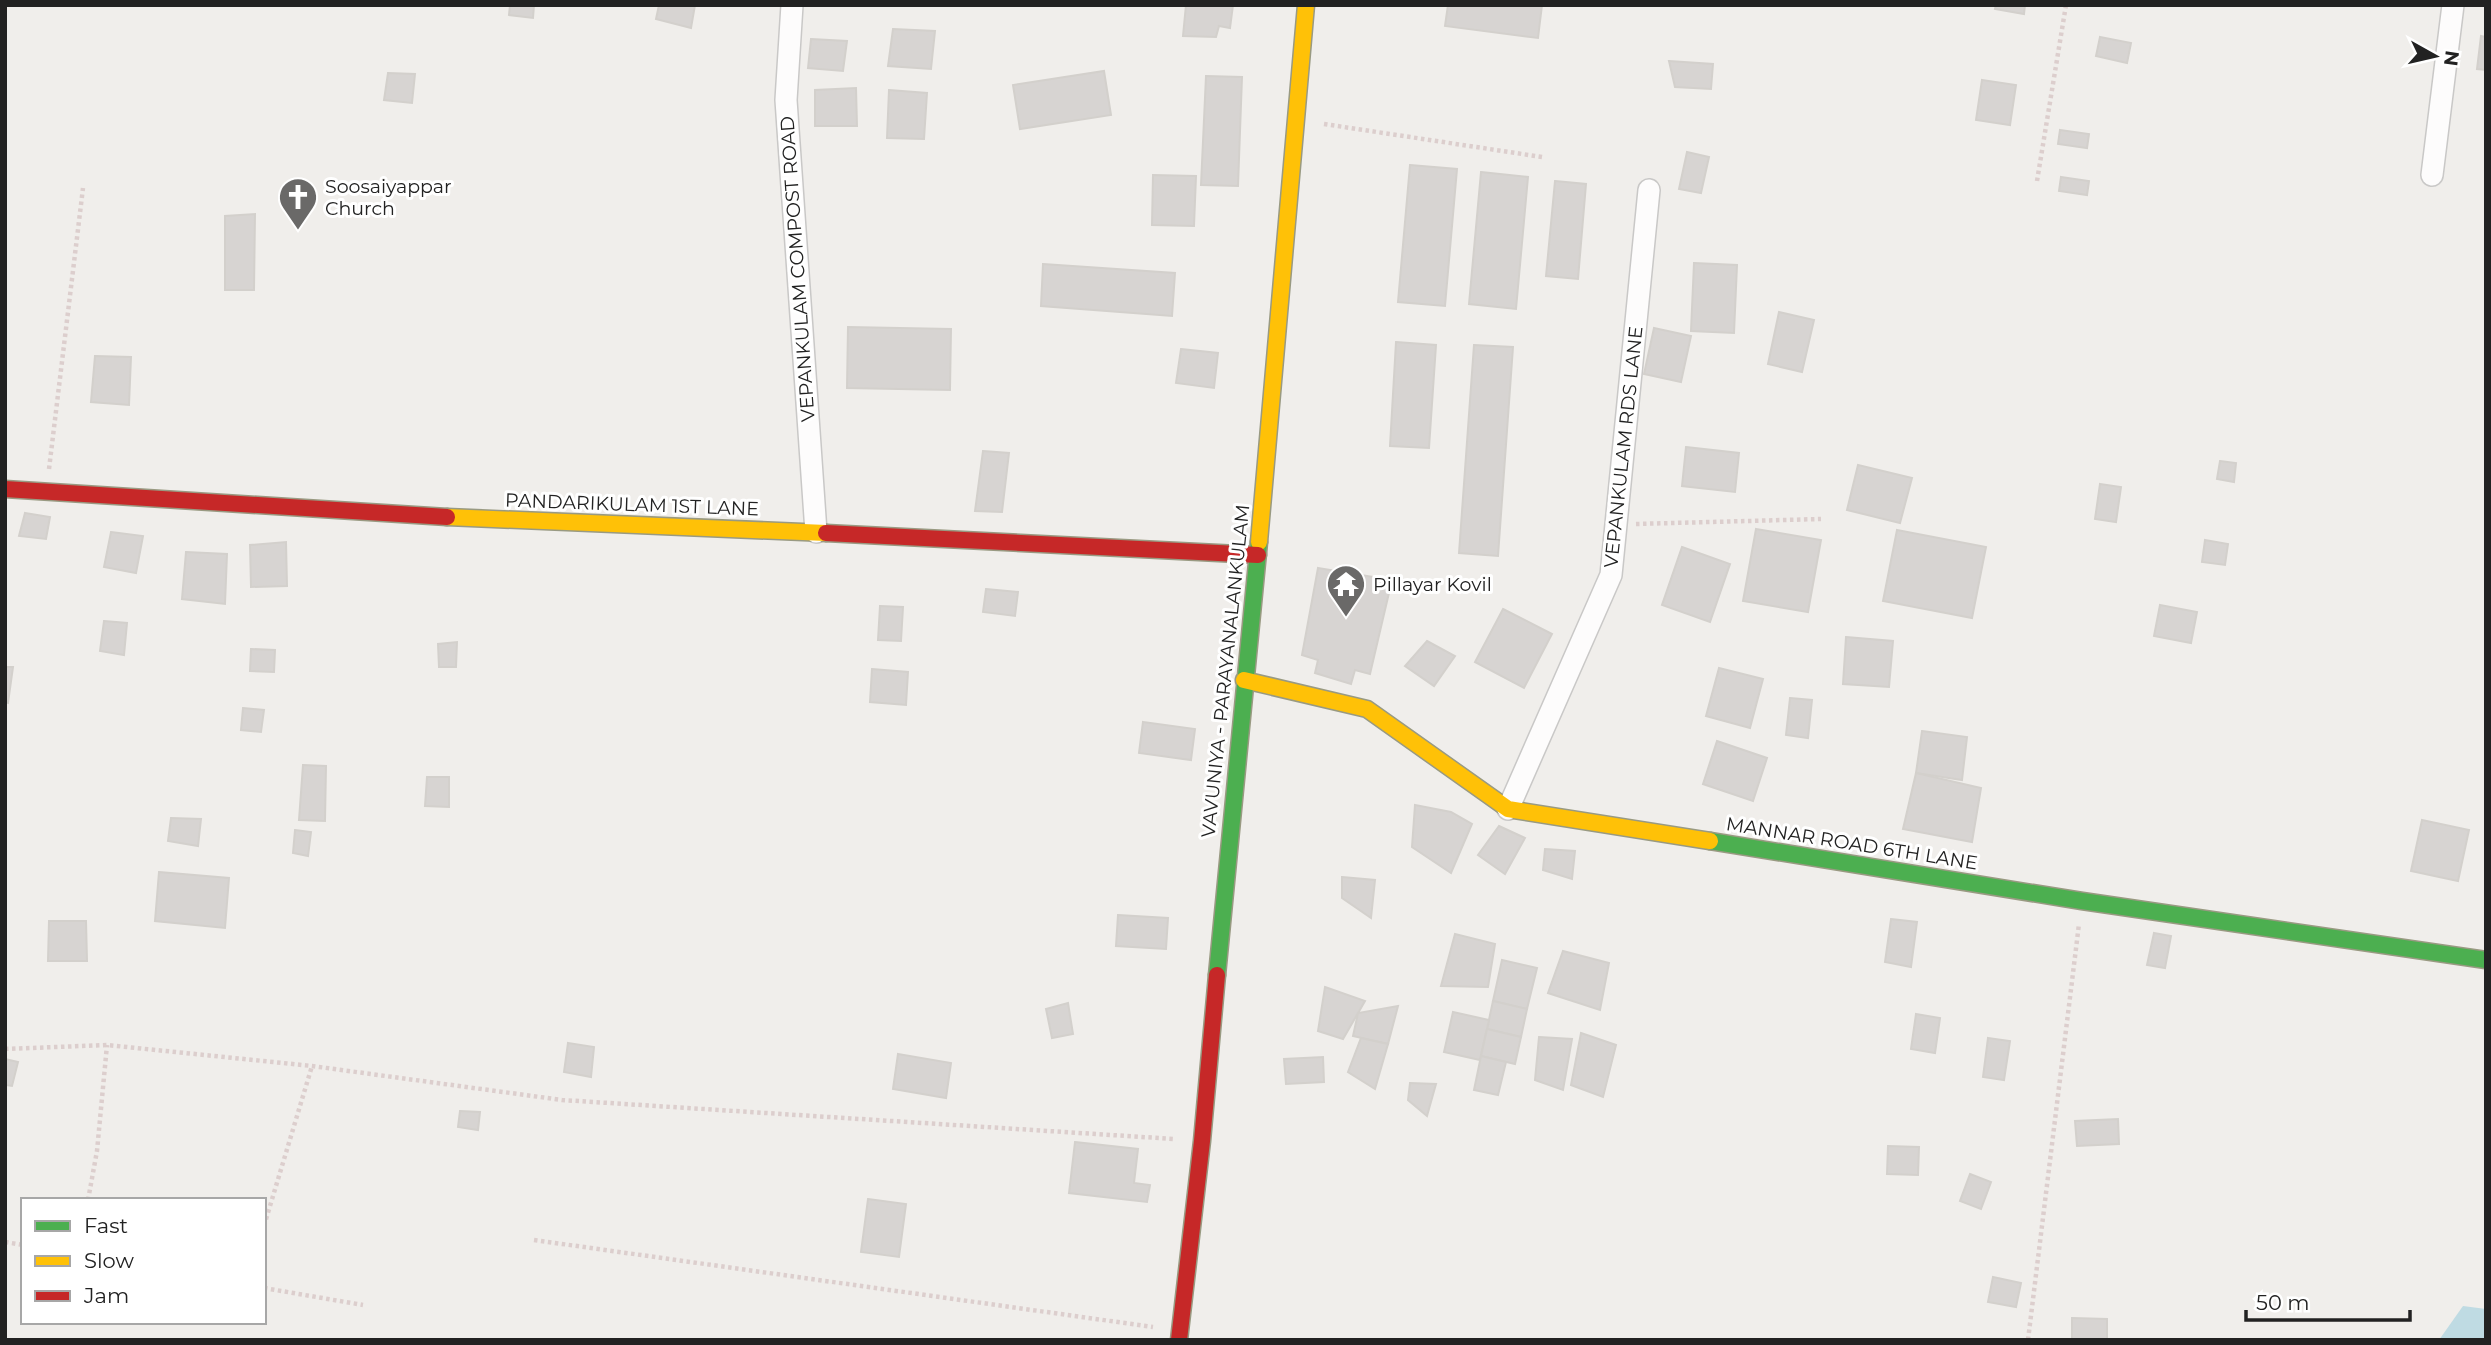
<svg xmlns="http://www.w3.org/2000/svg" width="2491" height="1345" viewBox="0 0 2491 1345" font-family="Montserrat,sans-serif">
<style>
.water{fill:#bfdbe3}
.building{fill:#d7d4d2;stroke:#d3d0cc;stroke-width:2}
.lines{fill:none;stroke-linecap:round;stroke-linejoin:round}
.street-casing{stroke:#c9c8c7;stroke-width:24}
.fast-casing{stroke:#999a82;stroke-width:19}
.slow-casing{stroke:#999a82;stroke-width:19}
.jam-casing{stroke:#999a82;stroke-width:19}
.path{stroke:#dccecd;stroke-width:4.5;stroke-dasharray:3.5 3.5;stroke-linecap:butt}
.street{stroke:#fdfcfc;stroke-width:21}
.fast{stroke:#4caf50;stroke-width:16}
.slow{stroke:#ffc107;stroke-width:16}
.jam{stroke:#c62828;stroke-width:16}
.labels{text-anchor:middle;stroke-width:6;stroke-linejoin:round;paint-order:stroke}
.poi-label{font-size:19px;fill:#222;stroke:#fff;text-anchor:start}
.street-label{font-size:19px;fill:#222;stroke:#fff}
</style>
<rect width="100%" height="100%" fill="#f0eeeb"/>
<!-- water -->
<path class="water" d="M2463 1306 2486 1309V1340H2439Z"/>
<!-- building -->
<g class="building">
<path d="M510 5H534L533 18 509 15Z"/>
<path d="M659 5H695L691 28 656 19Z"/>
<path d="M1186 5H1233L1230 28 1219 26 1216 37 1183 36Z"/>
<path d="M1448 5H1542L1538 38 1445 26Z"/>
<path d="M1996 5H2025L2024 14 1995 9Z"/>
<path d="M893 29 935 31 931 69 888 66Z"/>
<path d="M2481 36 2486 37V70L2477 69Z"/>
<path d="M2100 37 2131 43 2127 63 2096 56Z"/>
<path d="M811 39 847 41 843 71 808 68Z"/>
<path d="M1669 61 1713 64 1711 89 1675 87Z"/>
<path d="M1104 71 1111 115 1020 129 1013 85Z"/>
<path d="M388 73 415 74 412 103 384 100Z"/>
<path d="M1206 76 1242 77 1238 186 1201 185Z"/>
<path d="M1982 80 2016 85 2010 125 1976 120Z"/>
<path d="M856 88 857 126H815V90Z"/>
<path d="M889 90 927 93 924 139 887 138Z"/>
<path d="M2060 130 2089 134 2087 148 2058 144Z"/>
<path d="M1687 152 1709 157 1701 193 1679 189Z"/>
<path d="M1410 165 1457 169 1445 306 1398 302Z"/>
<path d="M1481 172 1528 177 1516 309 1469 304Z"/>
<path d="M1153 175 1196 176 1194 226 1152 225Z"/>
<path d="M2061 177 2089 181 2087 195 2059 191Z"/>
<path d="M1555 181 1586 184 1578 279 1546 276Z"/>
<path d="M255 214 254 290H225V216Z"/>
<path d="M1694 263 1737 265 1734 333 1691 331Z"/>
<path d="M1043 264 1175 273 1172 316 1041 306Z"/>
<path d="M1779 312 1814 320 1802 372 1768 364Z"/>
<path d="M848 327 951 329 950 390 847 388Z"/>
<path d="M1654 328 1691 336 1681 382 1644 374Z"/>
<path d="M1396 342 1436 345 1429 448 1390 446Z"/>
<path d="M1474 345 1513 347 1498 556 1459 553Z"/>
<path d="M1181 349 1218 353 1214 388 1176 383Z"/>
<path d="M95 356 131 357 129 405 91 402Z"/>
<path d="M1686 447 1739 453 1735 492 1682 486Z"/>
<path d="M983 451 1009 453 1002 512 975 511Z"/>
<path d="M2220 461 2236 463 2234 482 2217 479Z"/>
<path d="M1858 465 1912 478 1900 523 1847 510Z"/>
<path d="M2100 484 2121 487 2116 522 2095 519Z"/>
<path d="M25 513 50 517 46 539 19 536Z"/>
<path d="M1756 529 1821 540 1808 612 1743 601Z"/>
<path d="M1897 530 1986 547 1972 618 1883 601Z"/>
<path d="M111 532 143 536 136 573 104 567Z"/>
<path d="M2205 540 2228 544 2225 565 2202 562Z"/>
<path d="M286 542 287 586 251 587 250 545Z"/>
<path d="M1682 547 1730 564 1710 622 1662 605Z"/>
<path d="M186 552 227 554 225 604 182 599Z"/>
<path d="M1318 568 1392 580 1370 674 1355 670 1351 684 1315 673 1318 660 1302 655Z"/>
<path d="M986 589 1018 592 1015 616 983 612Z"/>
<path d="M2160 605 2197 612 2191 643 2154 636Z"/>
<path d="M880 606 903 607 901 641 878 640Z"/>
<path d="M1503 609 1552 634 1524 688 1475 662Z"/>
<path d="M104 621 127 623 124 655 100 651Z"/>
<path d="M1846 637 1893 641 1889 687 1843 684Z"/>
<path d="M1427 641 1455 656 1434 686 1405 666Z"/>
<path d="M457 642 456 667H439L438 644Z"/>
<path d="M251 649 275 650 274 672 250 671Z"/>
<path d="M5 667H13L8 703 5 702Z"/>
<path d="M1719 668 1763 679 1750 728 1706 716Z"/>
<path d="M872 669 908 672 906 705 870 702Z"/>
<path d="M1790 698 1812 700 1808 738 1786 735Z"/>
<path d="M243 708 264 710 261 732 241 730Z"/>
<path d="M1143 722 1195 729 1191 760 1139 753Z"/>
<path d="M1922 731 1967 737 1962 780 1916 773Z"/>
<path d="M1717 741 1767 758 1753 801 1703 784Z"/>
<path d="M303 765 326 766 325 821 299 820Z"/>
<path d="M1916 773 1981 788 1972 842 1903 829Z"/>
<path d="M427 777H449V807L425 806Z"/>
<path d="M1415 805 1451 812 1472 824 1451 873 1412 847Z"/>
<path d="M171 818 201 819 198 846 168 841Z"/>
<path d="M2422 820 2469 830 2458 881 2411 871Z"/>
<path d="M1499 826 1525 838 1505 874 1478 855Z"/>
<path d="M295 830 311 832 308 856 293 853Z"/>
<path d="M1545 849 1575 851 1572 879 1543 870Z"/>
<path d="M159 872 229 878 225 928 155 921Z"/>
<path d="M1342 877 1375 880 1371 918 1342 898Z"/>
<path d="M1118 915 1168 918 1166 949 1116 946Z"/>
<path d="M1891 919 1917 922 1911 967 1885 962Z"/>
<path d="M49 921H86L87 961H48Z"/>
<path d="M2154 933 2171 936 2165 968 2147 965Z"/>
<path d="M1455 934 1495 944 1488 987 1441 986Z"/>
<path d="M1563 951 1609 963 1600 1010 1548 993Z"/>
<path d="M1502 960 1537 968 1527 1009 1493 1001Z"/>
<path d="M1325 987 1365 1001 1343 1039 1318 1031Z"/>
<path d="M1493 1001 1527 1009 1521 1037 1487 1029Z"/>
<path d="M1068 1003 1073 1034 1052 1038 1046 1009Z"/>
<path d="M1398 1006 1388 1044 1353 1036 1358 1013Z"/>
<path d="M1453 1012 1489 1020 1480 1060 1444 1052Z"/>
<path d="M1916 1014 1940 1018 1935 1053 1911 1049Z"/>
<path d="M1487 1029 1521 1037 1515 1064 1481 1056Z"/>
<path d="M1581 1033 1616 1045 1603 1097 1571 1085Z"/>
<path d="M1539 1037 1572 1039 1563 1090 1535 1080Z"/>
<path d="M1361 1038 1388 1044 1375 1089 1348 1072Z"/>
<path d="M1988 1038 2010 1041 2004 1080 1983 1077Z"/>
<path d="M568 1043 594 1047 591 1077 564 1072Z"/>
<path d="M898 1054 951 1063 946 1098 893 1089Z"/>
<path d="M1481 1056 1506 1062 1498 1095 1474 1090Z"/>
<path d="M1323 1057 1324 1082 1286 1084 1284 1059Z"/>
<path d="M5 1059 18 1062 12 1086 5 1085Z"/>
<path d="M1410 1083 1436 1084 1427 1116 1408 1100Z"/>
<path d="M460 1111 480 1112 478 1130 458 1127Z"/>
<path d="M2118 1119 2119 1144 2077 1146 2075 1121Z"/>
<path d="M1075 1142 1138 1149 1134 1183 1150 1185 1147 1202 1069 1193Z"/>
<path d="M1888 1146 1919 1147 1918 1175 1887 1174Z"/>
<path d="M1970 1174 1991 1182 1981 1209 1960 1201Z"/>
<path d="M868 1199 906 1204 899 1257 861 1252Z"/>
<path d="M1993 1277 2021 1283 2016 1307 1988 1302Z"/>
<path d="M2072 1318 2107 1319V1340H2072Z"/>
</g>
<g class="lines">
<!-- street casing -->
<g class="street-casing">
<g id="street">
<path d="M792 5 786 100 816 532"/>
<path d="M2432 175 2453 5"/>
<path d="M1508 809 1611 575 1649 190"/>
</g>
</g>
<!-- fast casing -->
<g class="fast-casing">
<g id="fast">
<path d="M1710 841 2082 901 2486 960"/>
<path d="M1217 975 1259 542"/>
</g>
</g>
<!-- slow casing -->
<g class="slow-casing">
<g id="slow">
<path d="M447 517 826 533"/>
<path d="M1259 542 1306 5"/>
<path d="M1244 680 1367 709 1508 809 1710 841"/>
</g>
</g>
<!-- jam casing -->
<g class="jam-casing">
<g id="jam">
<path d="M5 489 447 517"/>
<path d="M826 533 1258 555"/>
<path d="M1179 1340 1202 1141 1217 975"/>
</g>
</g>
<!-- path -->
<g class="path">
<path d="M1324 124 1542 157"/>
<path d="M2037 181 2066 5"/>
<path d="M49 469 83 188"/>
<path d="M1636 524 1821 519"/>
<path d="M5 1049 107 1045 312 1066 562 1100 1174 1139"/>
<path d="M88 1200 97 1151 107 1045"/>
<path d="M264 1226 312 1066"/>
<path d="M534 1240 1153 1327"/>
<path d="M5 1242 23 1245"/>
<path d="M264 1288 363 1305"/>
<path d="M2028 1340 2079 924"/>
</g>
<!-- street -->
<use href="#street" class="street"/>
<!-- fast -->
<use href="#fast" class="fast"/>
<!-- slow -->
<use href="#slow" class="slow"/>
<!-- jam -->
<use href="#jam" class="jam"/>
</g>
<!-- icons -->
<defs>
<g id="church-pin" transform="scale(2.0125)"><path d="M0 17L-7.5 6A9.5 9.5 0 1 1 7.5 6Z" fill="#6a6968" stroke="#fff"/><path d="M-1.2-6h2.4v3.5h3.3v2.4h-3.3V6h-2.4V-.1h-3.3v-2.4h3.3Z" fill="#fff"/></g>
<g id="temple-pin" transform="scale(2.0125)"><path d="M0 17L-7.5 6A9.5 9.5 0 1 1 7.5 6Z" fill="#6a6968" stroke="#fff"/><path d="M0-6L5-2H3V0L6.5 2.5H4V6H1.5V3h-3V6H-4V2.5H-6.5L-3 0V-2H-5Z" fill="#fff"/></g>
</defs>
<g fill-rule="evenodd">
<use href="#church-pin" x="298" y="197"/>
<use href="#temple-pin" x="1346" y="584"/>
</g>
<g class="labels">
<!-- poi labels -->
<g class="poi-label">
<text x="325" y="193">Soosaiyappar<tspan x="325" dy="22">Church</tspan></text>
<text x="1373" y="591">Pillayar Kovil</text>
</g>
<!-- street labels -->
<g class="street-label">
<text transform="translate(797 269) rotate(-94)" y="7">VEPANKULAM COMPOST ROAD</text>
<text transform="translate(1623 447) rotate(-84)" y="7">VEPANKULAM RDS LANE</text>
<text transform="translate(632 504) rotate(2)" y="7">PANDARIKULAM 1ST LANE</text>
<text transform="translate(1225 671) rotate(-84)" y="7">VAVUNIYA - PARAYANALANKULAM</text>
<text transform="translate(1852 843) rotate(9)" y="7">MANNAR ROAD 6TH LANE</text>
</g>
</g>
<!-- border -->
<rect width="2491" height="1345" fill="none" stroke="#222222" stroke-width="14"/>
<!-- legend -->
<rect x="21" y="1198" width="245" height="126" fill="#ffffff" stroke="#a7a7a7" stroke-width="2"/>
<rect x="35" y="1221" width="35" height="10" fill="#4caf50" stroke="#a7a7a7" stroke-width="2"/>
<text x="84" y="1233" font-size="21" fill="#222222">Fast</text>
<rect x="35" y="1256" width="35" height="10" fill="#ffc107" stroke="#a7a7a7" stroke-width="2"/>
<text x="84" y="1268" font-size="21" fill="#222222">Slow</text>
<rect x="35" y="1291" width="35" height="10" fill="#c62828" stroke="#a7a7a7" stroke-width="2"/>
<text x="84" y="1303" font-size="21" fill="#222222">Jam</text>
<!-- north arrow -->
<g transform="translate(2435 56) rotate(98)" stroke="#ffffff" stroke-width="5" paint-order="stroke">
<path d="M0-5L12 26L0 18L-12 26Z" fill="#222222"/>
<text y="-10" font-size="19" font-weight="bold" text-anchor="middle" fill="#222222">N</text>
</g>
<!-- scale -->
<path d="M2246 1310v10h164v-10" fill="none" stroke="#222222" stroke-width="3.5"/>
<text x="2256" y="1310" font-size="21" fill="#222222" stroke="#ffffff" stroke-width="5" paint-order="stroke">50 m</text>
</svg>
